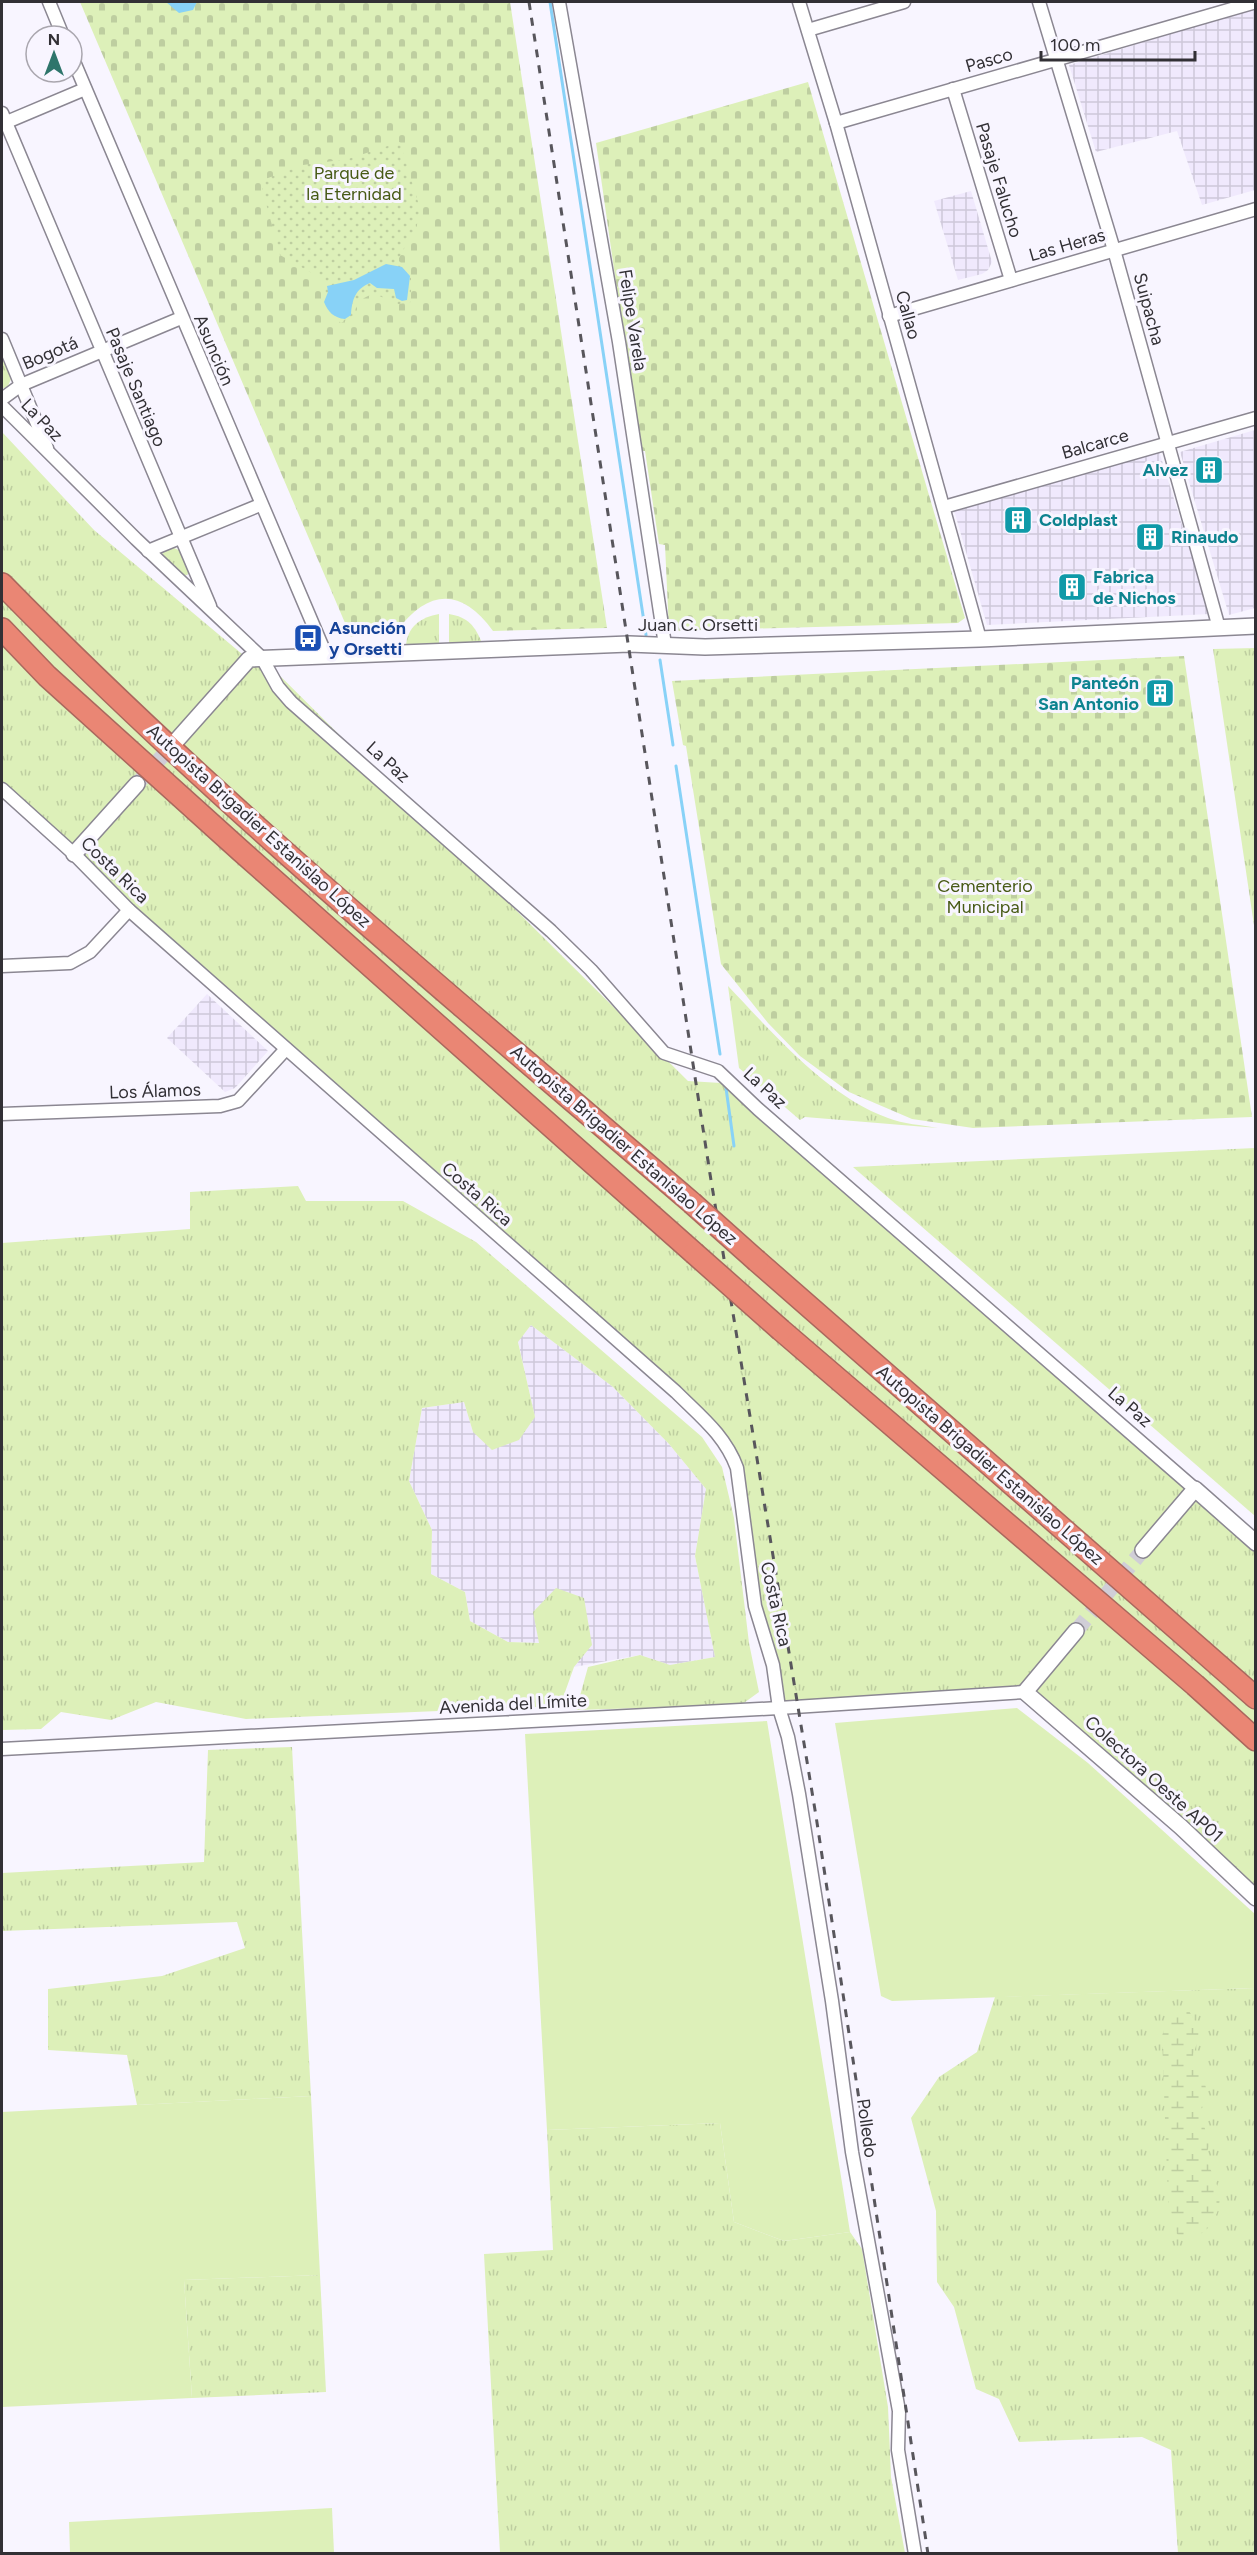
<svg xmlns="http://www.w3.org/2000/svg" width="1257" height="2555" viewBox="0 0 1257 2555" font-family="Figtree,sans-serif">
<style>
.industrial{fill:url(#industrial-grid)}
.grass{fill:url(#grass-tufts)}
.wetland{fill:url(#wetland-marsh)}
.cemetery{fill:url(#cemetery-stones)}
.garden{fill:url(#garden-dots)}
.pitch{fill:#ddf0b9}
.water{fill:#88d2f7}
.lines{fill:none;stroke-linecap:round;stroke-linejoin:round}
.stream{stroke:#88d2f7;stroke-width:3}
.tertiary-tunnel{stroke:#d0ced7;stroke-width:15;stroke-dasharray:15 8;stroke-linecap:butt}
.minor-casing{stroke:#8b8792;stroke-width:15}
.tertiary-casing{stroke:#8b8792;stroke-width:18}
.motorway-casing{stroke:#aa685e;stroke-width:24}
.minor{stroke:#fff;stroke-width:12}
.tertiary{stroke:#fff;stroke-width:15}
.motorway{stroke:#ea8674;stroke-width:21}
.rail{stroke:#58565c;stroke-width:3;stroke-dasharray:8 8;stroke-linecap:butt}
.motorway-bridge-casing{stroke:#aa685e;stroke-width:24;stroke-linecap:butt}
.motorway-bridge{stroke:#ea8674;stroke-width:21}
.labels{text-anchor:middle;stroke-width:6;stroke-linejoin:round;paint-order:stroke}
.street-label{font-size:18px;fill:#323035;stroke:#f8f5ff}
.park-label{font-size:18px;fill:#475a15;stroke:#f8f5ff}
.culture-label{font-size:18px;font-weight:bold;fill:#0d838f;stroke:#f8f5ff;text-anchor:start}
.transit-label{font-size:18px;font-weight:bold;fill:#164399;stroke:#f8f5ff;text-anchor:start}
</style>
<defs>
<pattern id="industrial-grid" width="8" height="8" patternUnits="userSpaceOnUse" patternTransform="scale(1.5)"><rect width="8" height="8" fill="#f0e9fd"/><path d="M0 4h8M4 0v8" fill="none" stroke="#cec8d9"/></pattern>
<pattern id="grass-tufts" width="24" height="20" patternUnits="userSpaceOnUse" patternTransform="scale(1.5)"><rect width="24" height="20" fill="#ddf0b9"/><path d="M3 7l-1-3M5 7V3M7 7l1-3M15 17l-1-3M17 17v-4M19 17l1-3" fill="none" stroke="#becea0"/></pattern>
<pattern id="wetland-marsh" width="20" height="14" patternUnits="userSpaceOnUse" patternTransform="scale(1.5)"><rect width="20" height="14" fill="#ddf0b9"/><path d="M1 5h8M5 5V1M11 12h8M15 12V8" fill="none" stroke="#becea0"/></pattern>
<pattern id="cemetery-stones" width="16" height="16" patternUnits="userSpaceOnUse" patternTransform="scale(1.5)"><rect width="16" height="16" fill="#ddf0b9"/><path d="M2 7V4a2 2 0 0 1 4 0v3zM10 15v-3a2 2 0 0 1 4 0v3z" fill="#becea0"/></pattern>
<pattern id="garden-dots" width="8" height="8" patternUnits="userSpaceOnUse" patternTransform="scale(1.5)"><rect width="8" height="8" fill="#ddf0b9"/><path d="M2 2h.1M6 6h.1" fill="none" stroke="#becea0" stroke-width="1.8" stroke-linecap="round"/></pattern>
</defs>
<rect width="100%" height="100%" fill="#f8f5ff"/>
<!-- industrial -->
<g class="industrial">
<path d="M1255 8V190L1202 205 1177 131 1096 152 1069 65Z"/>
<path d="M971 191 992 262 988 270 982 274 958 280 934 201Z"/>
<path d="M1255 430V608L1229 615 1180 452Z"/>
<path d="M1159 451 1210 614 987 625 954 510Z"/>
<path d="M207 994 268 1051 235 1088 225 1092 167 1038Z"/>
<path d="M531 1325 613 1387 669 1444 706 1489 695 1556 715 1657 670 1665 640 1655 574 1667 592 1644 508 1642 470 1621 465 1592 431 1574 432 1530 409 1481 422 1408 464 1402 473 1432 535 1417 518 1341Z"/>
</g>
<!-- grass -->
<g class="grass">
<path d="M2 352 11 379 8 386 2 389Z"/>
<path d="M2 432 94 530 248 659 262 658 688 1081 721 1083 758 1109 1255 1543V1898L1025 1692 779 1708 737 1468 721 1436 2 789Z"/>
<path d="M172 547 181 551 189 572 187 575 184 576 162 556 163 552Z"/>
<path d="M439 614V644L406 646C407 627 421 617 439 614Z"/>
<path d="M449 614C468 617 475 626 482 643L449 644Z"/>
<path d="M1255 648H1256L1255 932 1213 649Z"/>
<path d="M728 986C772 1032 826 1096 888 1118 903 1124 922 1125 938 1128L805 1117 800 1120 739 1068Z"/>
<path d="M1255 1148V1516L853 1167Z"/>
<path d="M298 1186 306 1201H403L476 1242 702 1437 722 1467 734 1518 749 1643 759 1692 741 1705 576 1710 588 1667 640 1655 670 1665 715 1657 695 1556 706 1489 669 1444 613 1387 531 1325 518 1342 535 1417 519 1440 492 1450 473 1432 464 1402 422 1408 409 1481 432 1530 431 1574 465 1592 470 1621 508 1642 539 1643 533 1612 556 1588 584 1598 592 1645 574 1667 560 1706 246 1719 156 1702 111 1720 61 1712 41 1729 2 1730V1243L190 1229V1192Z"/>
<path d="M292 1747 311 2096 137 2105 127 2055 48 2050V1989L162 1976 245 1948 237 1922 2 1931V1873L204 1862 208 1750Z"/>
<path d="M1255 1988V2553H1178L1171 2450 1142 2437 1019 2442 999 2399 976 2389 954 2307 937 2282 936 2211 911 2118 939 2077 977 2052 995 1997Z"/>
<path d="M720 2123 734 2222 784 2241 850 2232 862 2249 888 2407 891 2477 905 2553H500L484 2254 553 2250 547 2130Z"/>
<path d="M320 2275 326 2392 192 2398 184 2280Z"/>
</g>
<!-- wetland -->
<path class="wetland" d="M1172 2006 1187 2007C1200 2031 1202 2029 1193 2055 1199 2082 1215 2081 1200 2113L1210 2145C1197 2165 1230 2184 1216 2215 1209 2231 1200 2236 1184 2240L1177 2234 1168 2201 1162 2036Z"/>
<!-- cemetery -->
<g class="cemetery">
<path d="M80 2H510L607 628 493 631C461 587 428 589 396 632L351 637Z"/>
<path d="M808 82 965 618 958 623 669 631 665 545 659 544 645 451H640L596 143Z"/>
<path d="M1184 656 1252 1117 973 1128 912 1119 849 1092 800 1056 768 1023 721 964 686 746 683 745 672 681Z"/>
</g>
<!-- garden -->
<path class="garden" d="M400 142 422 215 398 260 411 273V302L393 305C377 289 359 293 354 315L341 323C313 303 327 306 324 280L280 255 260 181 303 165 348 159Z"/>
<!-- pitch -->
<g class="pitch">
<path d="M1017 1708 1088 1763 1255 1914V1988L892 2001 881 1996 835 1723Z"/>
<path d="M767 1721 850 2232 784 2241 734 2222 720 2123 547 2130 525 1734Z"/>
<path d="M311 2096 320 2275 184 2280 192 2398 2 2407V2112Z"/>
<path d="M332 2508 334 2553H70L69 2522Z"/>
</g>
<!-- water -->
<g class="water">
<path d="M166 2H197L193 10 179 13Z"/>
<path d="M386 264 402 267 410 276 407 300 402 301 396 298 394 289 377 288 370 283C355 289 352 300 351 315L345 319C334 318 328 312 324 302L328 292 327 286 354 280Z"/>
</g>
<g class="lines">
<!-- stream -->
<g class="stream">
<path d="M550 2 646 635"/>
<path d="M660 660 673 745"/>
<path d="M676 766 720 1054"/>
<path d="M726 1088 734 1146"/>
</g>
<!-- tertiary-tunnel -->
<g class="tertiary-tunnel">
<path d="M137 784 177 740"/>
<path d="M1076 1631 1143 1550"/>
</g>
<!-- minor casing -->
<g class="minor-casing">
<g id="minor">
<path d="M49 2 63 36"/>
<path d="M559 2 619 342 665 645"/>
<path d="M799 2 836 123 980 639"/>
<path d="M1039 2 1114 250 1219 628"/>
<path d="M808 30 904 2"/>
<path d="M72 57 326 655"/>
<path d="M953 89 1011 280"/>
<path d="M2 113 210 606"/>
<path d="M836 123 1256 2"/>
<path d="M2 124 85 89"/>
<path d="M889 316 1256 209"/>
<path d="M2 339 47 448"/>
<path d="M2 399 21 385 181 318"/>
<path d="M2 406 136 539 262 658 278 687 291 702 551 931 591 970 664 1053 718 1071 758 1109 1195 1489"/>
<path d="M944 507 1256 418"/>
<path d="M148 551 260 505"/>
<path d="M2 789 74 854 129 910 676 1392C700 1416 725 1435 737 1468L755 1606 773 1665 779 1708 788 1737 799 1794 832 2001 852 2152 899 2411 898 2450 915 2554"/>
<path d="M2 966 70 963 90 952 129 910"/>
<path d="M2 1114 220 1106 238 1101 286 1049"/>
<path d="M2 1749 779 1708 1025 1692"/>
</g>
</g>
<!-- tertiary casing -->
<g class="tertiary-casing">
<g id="tertiary">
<path d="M177 740 249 659 629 644 705 647 980 639 1256 626"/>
<path d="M74 854 137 784"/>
<path d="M1143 1550 1195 1489 1256 1543"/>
<path d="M1076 1631 1025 1692 1181 1827 1256 1898"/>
</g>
</g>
<!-- motorway casing -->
<g class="motorway-casing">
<g id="motorway">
<path d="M2 584C218 805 458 1002 692 1203"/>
<path d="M2 629 47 676 241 851 694 1253"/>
<path d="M757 1261 1256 1698"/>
<path d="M781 1330 1195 1685 1256 1740"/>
</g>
</g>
<!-- minor -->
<use href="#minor" class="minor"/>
<!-- tertiary -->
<use href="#tertiary" class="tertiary"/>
<!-- motorway -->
<use href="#motorway" class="motorway"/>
<!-- rail -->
<path class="rail" d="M529 2 710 1174 816 1816 928 2554"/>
<!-- motorway-bridge casing -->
<g class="motorway-bridge-casing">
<g id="motorway-bridge">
<path d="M692 1203 757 1261"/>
<path d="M694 1253 781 1330"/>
</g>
</g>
<!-- motorway-bridge -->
<use href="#motorway-bridge" class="motorway-bridge"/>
</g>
<!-- icons -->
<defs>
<g id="building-square" transform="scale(1.5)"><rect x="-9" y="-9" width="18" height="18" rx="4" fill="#0f9aa8" stroke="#f8f5ff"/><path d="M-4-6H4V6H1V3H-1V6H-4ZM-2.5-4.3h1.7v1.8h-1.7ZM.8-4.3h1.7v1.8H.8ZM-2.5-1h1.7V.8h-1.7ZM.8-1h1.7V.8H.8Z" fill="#fff"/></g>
<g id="bus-square" transform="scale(1.5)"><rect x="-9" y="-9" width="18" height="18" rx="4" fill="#1a4fb4" stroke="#f8f5ff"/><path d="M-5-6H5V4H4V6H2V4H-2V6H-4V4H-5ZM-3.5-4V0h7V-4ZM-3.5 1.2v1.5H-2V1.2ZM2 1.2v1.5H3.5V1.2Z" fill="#fff"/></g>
</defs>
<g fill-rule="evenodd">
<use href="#building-square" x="1209" y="470"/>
<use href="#building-square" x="1018" y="520"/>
<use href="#building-square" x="1150" y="537"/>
<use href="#building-square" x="1072" y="587"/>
<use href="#bus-square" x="308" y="638"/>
<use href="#building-square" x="1160" y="693"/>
</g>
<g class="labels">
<!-- street labels -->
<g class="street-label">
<text transform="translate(989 60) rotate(-16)" y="6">Pasco</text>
<text transform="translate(999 180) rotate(73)" y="6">Pasaje Falucho</text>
<text transform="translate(1067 245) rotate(-16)" y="6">Las Heras</text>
<text transform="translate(1149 309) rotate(75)" y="6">Suipacha</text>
<text transform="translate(908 315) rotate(74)" y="6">Callao</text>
<text transform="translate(633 320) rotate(81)" y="6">Felipe Varela</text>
<text transform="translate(214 350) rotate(67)" y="6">Asunción</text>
<text transform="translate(50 353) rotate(-23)" y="6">Bogotá</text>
<text transform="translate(136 387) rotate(67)" y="6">Pasaje Santiago</text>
<text transform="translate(42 420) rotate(46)" y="6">La Paz</text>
<text transform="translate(1095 444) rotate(-16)" y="6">Balcarce</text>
<text x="698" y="631">Juan C. Orsetti</text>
<text transform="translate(388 762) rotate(42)" y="6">La Paz</text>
<text transform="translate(259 826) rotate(42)" y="6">Autopista Brigadier Estanislao López</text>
<text transform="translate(115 870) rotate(44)" y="6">Costa Rica</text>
<text transform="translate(765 1088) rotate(43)" y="6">La Paz</text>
<text transform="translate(155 1091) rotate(-2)" y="6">Los Álamos</text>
<text transform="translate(624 1145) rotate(41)" y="6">Autopista Brigadier Estanislao López</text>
<text transform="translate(477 1194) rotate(41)" y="6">Costa Rica</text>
<text transform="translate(1130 1407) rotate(41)" y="6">La Paz</text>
<text transform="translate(990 1465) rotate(41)" y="6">Autopista Brigadier Estanislao López</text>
<text transform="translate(776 1604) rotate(77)" y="6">Costa Rica</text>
<text transform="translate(513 1704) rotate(-3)" y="6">Avenida del Límite</text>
<text transform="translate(1154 1779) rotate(42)" y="6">Colectora Oeste AP01</text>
<text transform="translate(867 2128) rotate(82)" y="6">Polledo</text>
</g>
<!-- park labels -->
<g class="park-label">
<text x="354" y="179">Parque de<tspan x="354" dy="21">la Eternidad</tspan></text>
<text x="985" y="892">Cementerio<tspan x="985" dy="21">Municipal</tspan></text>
</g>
<!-- culture labels -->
<g class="culture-label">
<text x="1188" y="476" text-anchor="end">Alvez</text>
<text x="1039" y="526">Coldplast</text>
<text x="1171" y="543">Rinaudo</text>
<text x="1093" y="583">Fabrica<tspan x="1093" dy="21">de Nichos</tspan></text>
<text x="1139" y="689" text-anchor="end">Panteón<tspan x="1139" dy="21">San Antonio</tspan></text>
</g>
<!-- transit labels -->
<g class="transit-label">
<text x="329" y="634">Asunción<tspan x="329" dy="21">y Orsetti</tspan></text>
</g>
</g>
<!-- border -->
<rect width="1257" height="2555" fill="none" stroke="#323035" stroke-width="6"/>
<!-- north arrow -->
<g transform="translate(54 54)"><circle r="28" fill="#f8f5ff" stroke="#a9a6ae" stroke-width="1.5"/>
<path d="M0-4.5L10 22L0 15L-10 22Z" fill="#2e756b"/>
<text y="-9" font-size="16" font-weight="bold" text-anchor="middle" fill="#323035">N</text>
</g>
<!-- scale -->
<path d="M1041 51v9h154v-9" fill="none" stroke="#323035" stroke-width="3"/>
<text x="1050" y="51" font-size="18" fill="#323035" stroke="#f8f5ff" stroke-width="4.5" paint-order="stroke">100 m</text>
</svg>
